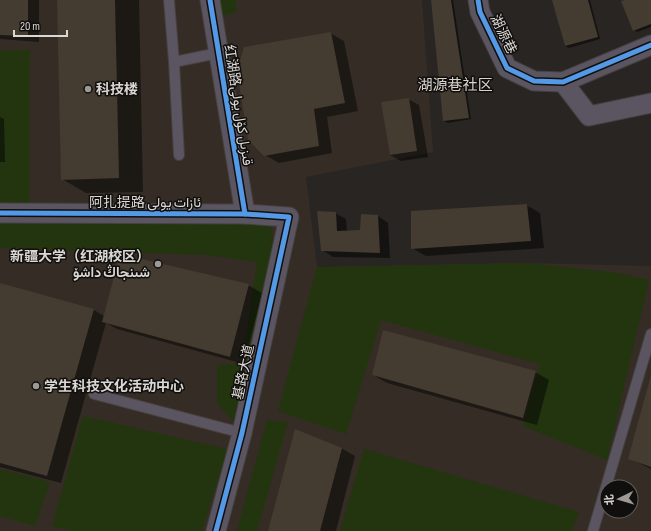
<svg xmlns="http://www.w3.org/2000/svg" width="651" height="531" viewBox="0 0 651 531" font-family="'Sofia Sans Condensed',Vazirmatn,'Noto Sans SC',sans-serif">
<style>
.built{fill:#352d25;fill-rule:evenodd}
.green{fill:#23350f}
.shadow{fill:#0007}
.building{fill:#443b31}
.lines{fill:none;stroke-linecap:round;stroke-linejoin:round}
.lane-casing{stroke:#444140;stroke-width:12}
.street-casing{stroke:#444140;stroke-width:21}
.lane{stroke:#5b5461;stroke-width:10}
.street{stroke:#5b5461;stroke-width:19}
.cycleway-casing{stroke:#110f0d;stroke-width:8}
.cycleway{stroke:#5399e6;stroke-width:5}
.poi-dot{fill:#9c9996;stroke:#110f0d;stroke-width:1.5}
.labels{text-anchor:middle;stroke-width:3;stroke-linejoin:round;paint-order:stroke}
.street-label{font-size:14px;fill:#dad7d4;stroke:#110f0d}
.poi-label{font-size:14px;font-weight:bold;fill:#dad7d4;stroke:#110f0d;text-anchor:start}
.neighbourhood-label{font-size:15px;fill:#dad4ce;stroke:#110f0d}
</style>
<rect width="100%" height="100%" fill="#282523"/>
<!-- built -->
<path class="built" d="M0 0H422L433 152 306 177 317 267 528 263 651 266V531H0ZM607 487H631V511H607Z"/>
<!-- green -->
<g class="green">
<path d="M216 0H235L237 12 217 17Z"/>
<path d="M30 50V203H0V51Z"/>
<path d="M0 215 270 221 276 258 246 399 234 422 217 403V365L242 363 257 262 206 255 0 248Z"/>
<path d="M528 263 619 273 649 280 607 460 523 426 540 364 381 320 346 434 278 411 317 267Z"/>
<path d="M83 416 227 449 202 531H72L52 526Z"/>
<path d="M267 420 288 422 257 531H237Z"/>
<path d="M364 449 579 512 572 531H340Z"/>
<path d="M0 469 50 482 35 526 0 516Z"/>
</g>
<!-- shadow -->
<g class="shadow">
<path d="M0 0H39V42L0 39Z"/>
<path d="M58 0H139L143 192 86 193 62 179Z"/>
<path d="M432 0H453L471 119 448 123 444 121Z"/>
<path d="M553 0H590L600 39 569 48 565 46Z"/>
<path d="M628 0H651V27L637 32 634 30Z"/>
<path d="M330 33 344 41 358 111 327 117 332 153 279 163 265 155Z"/>
<path d="M408 99 419 105 428 157 401 161 390 155Z"/>
<path d="M0 117 4 119 5 162H0Z"/>
<path d="M526 205 540 213 544 248 426 256 412 248Z"/>
<path d="M335 213 346 219 347 232 361 231 378 216 388 223 390 258 333 257 322 250Z"/>
<path d="M0 284 94 310 104 316 248 285 262 293 244 364 117 329 106 323 61 483 0 467Z"/>
<path d="M535 372 549 380 537 425 387 383 373 375Z"/>
<path d="M651 377V469L629 458Z"/>
<path d="M341 448 355 456 336 531H269Z"/>
</g>
<!-- building -->
<g class="building">
<path d="M0 0H28V36L0 35Z"/>
<path d="M57 0H115L119 178 61 180Z"/>
<path d="M431 0H451L469 118 443 121Z"/>
<path d="M552 0H588L598 37 565 46Z"/>
<path d="M625 0H651V24L633 31 621 1Z"/>
<path d="M331 32 345 103 314 109 319 146 264 156 248 140 237 71 244 47Z"/>
<path d="M409 98 417 151 390 155 381 102Z"/>
<path d="M527 204 531 241 411 249V211Z"/>
<path d="M317 211 336 212 337 231 360 230 361 214 378 215 380 253 321 251Z"/>
<path d="M120 254 249 284 230 357 102 322Z"/>
<path d="M0 283 94 309 47 476 0 463Z"/>
<path d="M383 330 536 371 523 418 372 375Z"/>
<path d="M651 375V467L628 459Z"/>
<path d="M295 429 342 448 320 531H268Z"/>
</g>
<g class="lines">
<!-- lane casing -->
<g class="lane-casing">
<g id="lane">
<path d="M169 0 174 62"/>
<path d="M179 155 174 62 218 53"/>
<path d="M94 394 242 433"/>
<path d="M593 531 651 334"/>
</g>
</g>
<!-- street casing -->
<g class="street-casing">
<g id="street">
<path d="M210 0 245 214"/>
<path d="M478 0 480 12 507 68 534 81 563 82 651 45"/>
<path d="M563 82 589 116 651 103"/>
<path d="M0 213 245 214 289 217 242 433 216 531"/>
</g>
</g>
<!-- lane -->
<use href="#lane" class="lane"/>
<!-- street -->
<use href="#street" class="street"/>
<!-- cycleway casing -->
<g class="cycleway-casing">
<g id="cycleway">
<path d="M210 0 245 214"/>
<path d="M478 0 480 12 507 68 534 81 563 82 651 45"/>
<path d="M0 213 245 214 289 217 242 433 216 531"/>
</g>
</g>
<!-- cycleway -->
<use href="#cycleway" class="cycleway"/>
</g>
<!-- markers -->
<g class="poi-dot">
<circle cx="88" cy="89" r="4"/>
<circle cx="158" cy="264" r="4"/>
<circle cx="36" cy="386" r="4"/>
</g>
<g class="labels">
<!-- street labels -->
<g class="street-label">
<text transform="translate(504 34) rotate(64)" y="5">湖源巷</text>
<text transform="translate(239 105) rotate(81)" y="5">红湖路قىزىل كۆل يولى</text>
<text x="145" y="207">阿扎提路 ئازات يولى</text>
<text transform="translate(243 372) rotate(-78)" y="5">基路大道</text>
</g>
<!-- poi labels -->
<g class="poi-label">
<text x="96" y="94">科技楼</text>
<text x="150" y="261" text-anchor="end">新疆大学（红湖校区）<tspan x="150" dy="16">شىنجاڭ داشۆ</tspan></text>
<text x="44" y="391">学生科技文化活动中心</text>
</g>
<!-- neighbourhood labels -->
<g class="neighbourhood-label">
<text x="455" y="90">湖源巷社区</text>
</g>
</g>
<!-- north arrow -->
<g transform="translate(619 499) rotate(265)"><circle r="19" fill="#110f0d" stroke="#615f5d"/>
<path d="M0-3L7 15L0 10L-7 15Z" fill="#9c9996"/>
<text y="-6" font-size="11" font-weight="bold" text-anchor="middle" fill="#dad7d4">北</text>
</g>
<!-- scale -->
<path d="M14 30v6h53v-6" fill="none" stroke="#dad7d4" stroke-width="2"/>
<text x="20" y="30" font-size="12" fill="#dad7d4" stroke="#110f0d" stroke-width="3" paint-order="stroke">20 m</text>
</svg>
